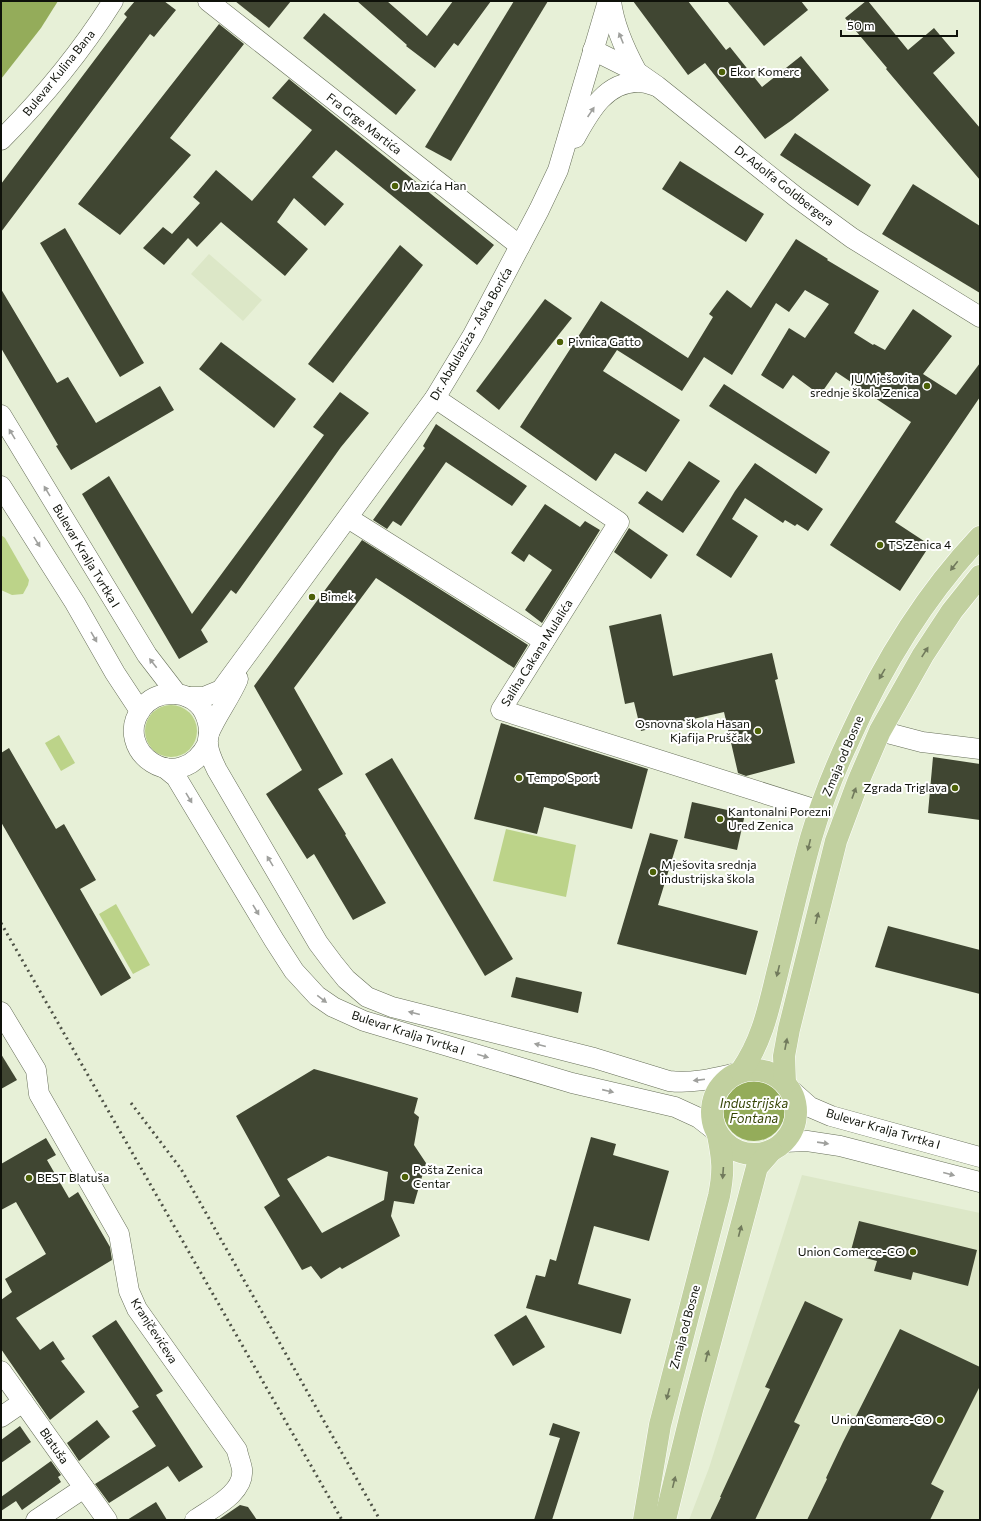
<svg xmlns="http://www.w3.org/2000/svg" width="981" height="1521" viewBox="0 0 981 1521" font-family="Commissioner,sans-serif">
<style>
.built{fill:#dce7c7}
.green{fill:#bcd389}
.water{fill:#94ac5a}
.building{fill:#404632;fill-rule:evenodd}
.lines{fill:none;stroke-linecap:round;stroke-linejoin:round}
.minor-casing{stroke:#676f59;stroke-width:21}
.major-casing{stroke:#fff;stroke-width:23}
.minor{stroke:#fff;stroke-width:20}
.major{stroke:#c1d09f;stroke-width:22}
.rail{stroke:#4e5246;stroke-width:3;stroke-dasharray:2 4;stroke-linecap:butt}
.oneway{fill:#9fa09d}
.oneway2{fill:#717a5c}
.poi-dot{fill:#4c6007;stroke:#fff;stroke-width:1.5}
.labels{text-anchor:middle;stroke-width:4;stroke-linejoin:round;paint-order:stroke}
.poi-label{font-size:12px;fill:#0f120a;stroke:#fff;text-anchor:start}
.street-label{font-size:12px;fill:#0f120a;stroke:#fff}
.water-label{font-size:13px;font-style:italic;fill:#374607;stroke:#fff}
</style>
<rect width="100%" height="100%" fill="#e7f0d7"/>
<!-- built -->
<g class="built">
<path d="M209 254 262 300 243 321 191 274Z"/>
<path d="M802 1175 980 1213V1520H689L709 1468Z"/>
</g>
<!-- green -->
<g class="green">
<path d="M1 535 5 538 29 580 28 585 23 594 12 595 1 590Z"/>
<circle cx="171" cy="731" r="26"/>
<path d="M59 735 75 763 61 771 45 743Z"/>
<path d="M506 829 576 845 566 897 493 881Z"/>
<path d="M116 904 150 965 133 974 99 914Z"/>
</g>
<!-- water -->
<g class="water">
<path d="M1 1H58L41 28 1 79Z"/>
<circle cx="754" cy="1110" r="31"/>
</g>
<!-- building -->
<g class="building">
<path d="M135 1H164L176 10 154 37 150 34 1 232V184L127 17 124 14Z"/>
<path d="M235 1H291L269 28Z"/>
<path d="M357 1H387L427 36 453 1H491L458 46 454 43 435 68 406 46 407 45Z"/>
<path d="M514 1H548L451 161 425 147Z"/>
<path d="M633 1H688L726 50 730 47 762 87 801 56 829 90 792 120 765 139 705 63 688 75Z"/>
<path d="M727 1H801L808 10 764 46Z"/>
<path d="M866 1H868L908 50 934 28 955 53 933 73 980 128V180L886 69 887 68 845 18Z"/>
<path d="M324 13 416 90 396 115 303 38Z"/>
<path d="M219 24 244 44 170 138 191 155 120 235 78 204Z"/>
<path d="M289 79 494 245 477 265 336 150 312 177 344 204 325 226 294 198 277 222 308 249 285 276 221 222 197 247 188 238 164 265 143 248 163 227 172 234 200 203 193 197 216 170 252 201 312 130 272 98Z"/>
<path d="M795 133 871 185 858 206 780 155Z"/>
<path d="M680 161 764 214 746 242 662 189Z"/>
<path d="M913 184 980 226V293L882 234Z"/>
<path d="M65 228 144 363 120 377 40 243Z"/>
<path d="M796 239 828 259 827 260 879 291 854 333 873 345 874 344 885 350 913 309 952 336 923 374 956 395 980 363V397L895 522 930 545 900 591 830 545 911 422 836 372 820 395 793 375 783 389 761 375 789 328 805 338 829 304 805 290 789 312 776 303 732 375 704 357 682 391 617 350 603 371 680 420 646 472 615 453 596 481 520 427 601 301 688 358 713 317 709 314 727 290 751 308Z"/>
<path d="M400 245 423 265 333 383 308 364Z"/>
<path d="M1 289 57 383 68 377 96 423 160 386 174 410 71 470 56 446 58 445 1 348Z"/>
<path d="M545 299 572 318 499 410 476 391Z"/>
<path d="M221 342 296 399 274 428 199 369Z"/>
<path d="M724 384 830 452 816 474 709 406Z"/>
<path d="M340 392 369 413 341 447 236 594 231 590 201 630 208 642 179 659 82 494 109 476 192 614 324 435 313 427Z"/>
<path d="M436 424 527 486 512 506 446 462 401 526 393 521 387 529 373 520 425 448 423 446Z"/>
<path d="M689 461 720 481 683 533 638 503 647 491 662 501Z"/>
<path d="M755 463 823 509 808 531 797 524 795 526 785 520 783 523 745 498 732 519 758 536 731 578 696 555 735 491Z"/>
<path d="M545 504 580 527 585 521 600 530 542 623 525 610 552 570 529 554 524 562 511 553Z"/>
<path d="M629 528 668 555 651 579 614 552Z"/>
<path d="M362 540 528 645 514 668 376 578 294 688 343 774 318 789 346 834 345 835 386 903 353 920 314 854 307 859 266 794 302 770 254 686Z"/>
<path d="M661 614 673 676 772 653 778 679 775 680 795 763 746 776 738 773 724 712 641 731 634 702 625 704 609 626Z"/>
<path d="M501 723 648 769 632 829 544 807 537 834 474 819Z"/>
<path d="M9 748 56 829 64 824 96 880 80 889 131 978 101 996 1 822V753Z"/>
<path d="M933 757 980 764V820L928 813Z"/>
<path d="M392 758 513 959 485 976 365 774Z"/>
<path d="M692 802 745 814 737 850 684 838Z"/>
<path d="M650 833 678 840 658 905 758 931 746 975 617 944Z"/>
<path d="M888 926 980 950V994L875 967Z"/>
<path d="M516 977 582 992 578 1013 511 997Z"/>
<path d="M1 1054 17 1080 1 1089Z"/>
<path d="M314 1069 418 1098 414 1113 419 1117 414 1145 426 1163 414 1204 394 1201 391 1216 400 1236 342 1269 340 1267 321 1279 311 1266 302 1270 264 1207 280 1196 236 1116ZM328 1156 388 1172 384 1200 322 1233 287 1179Z"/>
<path d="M591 1137 616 1144 613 1155 669 1171 649 1241 594 1226 578 1284 631 1299 621 1334 526 1308 536 1275 545 1277 550 1259 556 1261Z"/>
<path d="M46 1138 56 1155 47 1160 69 1198 78 1192 110 1247 112 1260 16 1318 40 1350 53 1341 65 1359 61 1361 85 1392 50 1420 1 1349V1300L12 1292 5 1279 46 1254 16 1202 1 1210V1164Z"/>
<path d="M859 1221 977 1250 968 1286 913 1272 911 1280 874 1271 877 1261 850 1254Z"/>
<path d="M805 1301 843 1319 794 1422 800 1425 755 1520H710L721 1497H720L770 1389 765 1387Z"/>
<path d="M526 1315 545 1347 513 1366 494 1335Z"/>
<path d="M116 1320 163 1391 156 1395 203 1467 179 1482 168 1466 109 1503 95 1484 156 1446 132 1411 139 1407 92 1336Z"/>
<path d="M900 1329 980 1367V1386L931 1484 944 1491 930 1520H807L827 1479 826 1478 843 1442Z"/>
<path d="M97 1420 110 1437 79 1461 67 1443Z"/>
<path d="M553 1423 580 1432 552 1520H534L560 1438 549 1435Z"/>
<path d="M20 1426 31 1442 1 1463V1440Z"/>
<path d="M51 1461 61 1475 58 1477 61 1482 22 1510 16 1501 1 1511V1497Z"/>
<path d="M156 1502 167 1520H127Z"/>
<path d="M240 1505 248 1507 257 1520H218Z"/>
</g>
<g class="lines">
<!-- minor casing -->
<g class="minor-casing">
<g id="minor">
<path d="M208 1 520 246"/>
<path d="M611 1C614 26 625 50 637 72"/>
<path d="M593 50 637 72 657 86 796 197 852 238 980 317"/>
<path d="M575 138C589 113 605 82 638 82 644 82 650 84 656 86"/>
<path d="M1 140C43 98 81 52 113 1"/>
<path d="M435 398 619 522 501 710 820 811"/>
<path d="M1 415 147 655 177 694"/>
<path d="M1 486 75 603 115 673 140 711"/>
<path d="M348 518 544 641"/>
<path d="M188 697H204L221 690 435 398 473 335 539 210 558 170 608 1"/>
<path d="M880 731 922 742 980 749"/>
<path d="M209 733C217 714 230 698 238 679"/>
<path d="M208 743C179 800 110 750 142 708 149 699 159 694 171 694 184 693 198 700 204 712 207 718 209 725 209 732 209 737 207 740 208 745 209 754 213 762 217 770L318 943 333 963 346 979 367 997 392 1007 594 1058 669 1081C692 1084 715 1078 737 1073"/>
<path d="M165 768 176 777 182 787 274 940 294 971 317 996 333 1007 364 1021 572 1083 675 1107 699 1118 717 1132"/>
<path d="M1 1012 36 1070 39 1094 119 1234 129 1291 137 1309 237 1450C238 1456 241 1463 242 1469 245 1493 212 1508 195 1520"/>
<path d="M792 1091 810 1107 831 1116 980 1157"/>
<path d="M784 1142 807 1141 840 1146 980 1182"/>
<path d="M1 1371 107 1520"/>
<path d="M1 1417 23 1402"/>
<path d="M36 1520 84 1488"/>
</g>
</g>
<!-- major casing -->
<g class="major-casing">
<g id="major">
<circle cx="754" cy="1112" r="42"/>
<path d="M741 1071C763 1040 769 1006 778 970 789 926 799 881 811 838 821 804 834 771 849 739 882 666 925 595 980 537"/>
<path d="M785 1083 784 1056 789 1029 836 841 858 782 880 731 923 655 952 611 980 576"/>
<path d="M644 1520 660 1425 719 1196C724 1171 723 1160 718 1135"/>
<path d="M665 1520 692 1410 757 1167 771 1151"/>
</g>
</g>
<!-- minor -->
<use href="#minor" class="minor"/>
<!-- major -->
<use href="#major" class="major"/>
<!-- rail -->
<g class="rail">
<path d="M1 923 342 1520"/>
<path d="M131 1103 181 1169 380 1520"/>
</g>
</g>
<!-- one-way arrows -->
<defs><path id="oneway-solid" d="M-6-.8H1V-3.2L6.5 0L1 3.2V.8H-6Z"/></defs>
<g class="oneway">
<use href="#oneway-solid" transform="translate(621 38) rotate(-112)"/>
<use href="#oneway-solid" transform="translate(591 112) rotate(-56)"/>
<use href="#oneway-solid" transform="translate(12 434) rotate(-121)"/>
<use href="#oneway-solid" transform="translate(47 491) rotate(-121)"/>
<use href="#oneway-solid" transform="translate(37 542) rotate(58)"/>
<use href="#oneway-solid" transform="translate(94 637) rotate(60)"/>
<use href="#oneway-solid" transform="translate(153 663) rotate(-128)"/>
<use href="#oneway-solid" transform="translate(189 798) rotate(59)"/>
<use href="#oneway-solid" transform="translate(270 861) rotate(-121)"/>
<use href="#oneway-solid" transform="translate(256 910) rotate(59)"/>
<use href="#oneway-solid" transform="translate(322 999) rotate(37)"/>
<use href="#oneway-solid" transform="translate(414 1013) rotate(-166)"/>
<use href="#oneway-solid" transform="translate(540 1045) rotate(-166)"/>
<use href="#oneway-solid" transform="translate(483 1056) rotate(16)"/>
<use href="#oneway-solid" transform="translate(699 1080) rotate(173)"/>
<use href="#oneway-solid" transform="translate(608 1091) rotate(13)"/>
<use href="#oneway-solid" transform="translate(823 1143) rotate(8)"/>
<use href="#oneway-solid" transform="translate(949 1174) rotate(15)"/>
</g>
<g class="oneway2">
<use href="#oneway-solid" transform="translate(954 566) rotate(128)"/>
<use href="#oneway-solid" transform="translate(925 652) rotate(-57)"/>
<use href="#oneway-solid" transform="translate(882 674) rotate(120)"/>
<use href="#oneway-solid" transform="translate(854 793) rotate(-70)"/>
<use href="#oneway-solid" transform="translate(809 845) rotate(104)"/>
<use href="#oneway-solid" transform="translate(817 918) rotate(-76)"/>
<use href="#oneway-solid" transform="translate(778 971) rotate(104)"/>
<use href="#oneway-solid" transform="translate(786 1044) rotate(-79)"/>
<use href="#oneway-solid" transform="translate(723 1173) rotate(94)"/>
<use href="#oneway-solid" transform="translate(740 1231) rotate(-75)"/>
<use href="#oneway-solid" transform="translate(707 1356) rotate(-75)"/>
<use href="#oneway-solid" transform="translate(668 1394) rotate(105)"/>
<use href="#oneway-solid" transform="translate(674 1482) rotate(-76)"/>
</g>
<!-- markers -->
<g class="poi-dot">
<circle cx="722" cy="72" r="4"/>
<circle cx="395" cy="186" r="4"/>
<circle cx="560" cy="342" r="4"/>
<circle cx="927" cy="386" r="4"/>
<circle cx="880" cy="545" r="4"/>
<circle cx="312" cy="597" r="4"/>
<circle cx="758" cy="731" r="4"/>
<circle cx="519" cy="778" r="4"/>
<circle cx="955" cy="788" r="4"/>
<circle cx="720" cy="819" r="4"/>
<circle cx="653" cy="872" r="4"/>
<circle cx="405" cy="1177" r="4"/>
<circle cx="29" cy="1178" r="4"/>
<circle cx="913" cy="1252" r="4"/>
<circle cx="940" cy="1420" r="4"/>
</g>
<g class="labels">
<!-- poi labels -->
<g class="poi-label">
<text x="730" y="76">Ekor Komerc</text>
<text x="403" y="190">Mazića Han</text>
<text x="568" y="346">Pivnica Gatto</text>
<text x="919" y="383" text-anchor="end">JU Mješovita<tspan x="919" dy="14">srednje škola Zenica</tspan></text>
<text x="888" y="549">TS Zenica 4</text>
<text x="320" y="601">Bimek</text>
<text x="750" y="728" text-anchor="end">Osnovna škola Hasan<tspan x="750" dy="14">Kjafija Pruščak</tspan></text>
<text x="527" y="782">Tempo Sport</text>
<text x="947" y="792" text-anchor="end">Zgrada Triglava</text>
<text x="728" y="816">Kantonalni Porezni<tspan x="728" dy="14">Ured Zenica</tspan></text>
<text x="661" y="869">Mješovita srednja<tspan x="661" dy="14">industrijska škola</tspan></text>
<text x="413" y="1174">Pošta Zenica<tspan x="413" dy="14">Centar</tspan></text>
<text x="37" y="1182">BEST Blatuša</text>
<text x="905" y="1256" text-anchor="end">Union Comerce-CO</text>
<text x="932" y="1424" text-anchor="end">Union Comerc-CO</text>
</g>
<!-- street labels -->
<g class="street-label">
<text transform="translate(59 73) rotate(-51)" y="4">Bulevar Kulina Bana</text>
<text transform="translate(364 124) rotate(38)" y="4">Fra Grge Martića</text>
<text transform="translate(784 186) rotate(38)" y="4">Dr Adolfa Goldbergera</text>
<text transform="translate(471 334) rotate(-60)" y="4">Dr. Abdulaziza - Aska Borića</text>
<text transform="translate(86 556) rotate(59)" y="4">Bulevar Kralja Tvrtka I</text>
<text transform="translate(537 653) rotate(-58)" y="4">Saliha Cakana Mulalića</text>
<text transform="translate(843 756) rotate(-67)" y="4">Zmaja od Bosne</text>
<text transform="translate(408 1033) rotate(18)" y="4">Bulevar Kralja Tvrtka I</text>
<text transform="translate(883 1129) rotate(16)" y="4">Bulevar Kralja Tvrtka I</text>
<text transform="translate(685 1327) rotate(-75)" y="4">Zmaja od Bosne</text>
<text transform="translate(154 1331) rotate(57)" y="4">Kranjčevićeva</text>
<text transform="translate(54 1446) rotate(55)" y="4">Blatuša</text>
</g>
<!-- water labels -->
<g class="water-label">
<text x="754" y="1108">Industrijska<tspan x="754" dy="15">Fontana</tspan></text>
</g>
</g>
<!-- border -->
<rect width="981" height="1521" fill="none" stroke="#0f120a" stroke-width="4"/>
<!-- scale -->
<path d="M841 30v6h116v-6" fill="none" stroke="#0f120a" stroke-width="2"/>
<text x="847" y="30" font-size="12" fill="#0f120a" stroke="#ffffff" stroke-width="3" paint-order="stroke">50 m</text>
</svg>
